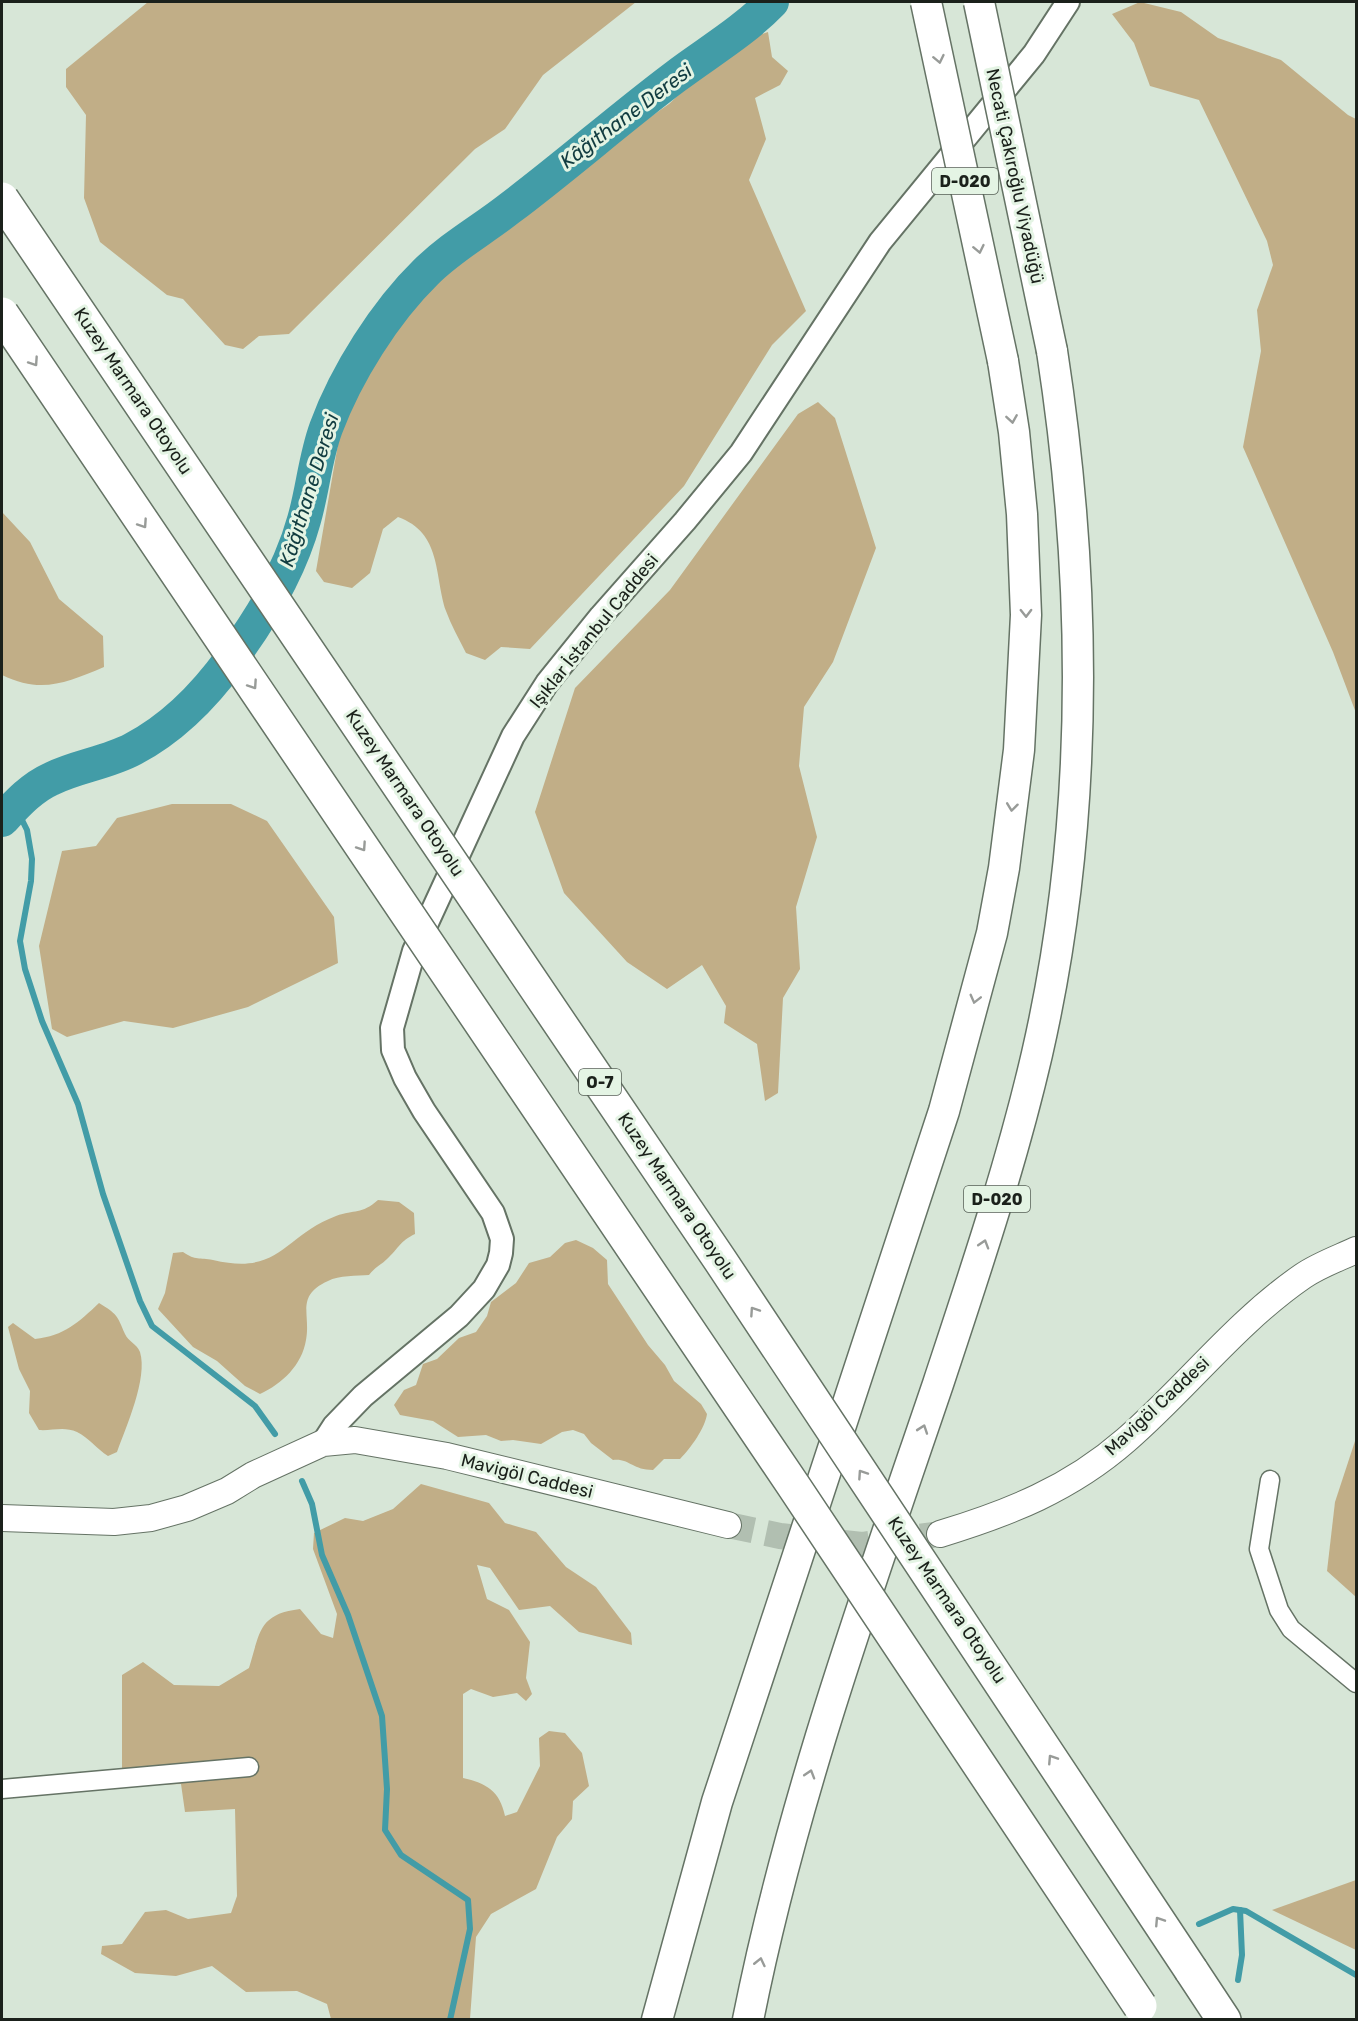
<svg xmlns="http://www.w3.org/2000/svg" width="1358" height="2021" viewBox="0 0 1358 2021" font-family="Rubik,sans-serif">
<style>
.green{fill:#c1ae87}
.lines{fill:none;stroke-linecap:round;stroke-linejoin:round}
.stream{stroke:#429ca7;stroke-width:6}
.river{stroke:#429ca7;stroke-width:34}
.secondary-tunnel{stroke:#b1bfb1;stroke-width:26;stroke-dasharray:26 13;stroke-linecap:butt}
.minor-casing{stroke:#657365;stroke-width:21}
.tertiary-casing{stroke:#657365;stroke-width:26}
.secondary-casing{stroke:#657365;stroke-width:28}
.trunk-casing{stroke:#657365;stroke-width:33}
.motorway-casing{stroke:#657365;stroke-width:36}
.minor{stroke:#fff;stroke-width:18}
.tertiary{stroke:#fff;stroke-width:22}
.secondary{stroke:#fff;stroke-width:26}
.trunk{stroke:#fff;stroke-width:30}
.motorway{stroke:#fff;stroke-width:33}
.trunk-bridge-casing{stroke:#657365;stroke-width:33;stroke-linecap:butt}
.motorway-bridge-casing{stroke:#657365;stroke-width:36;stroke-linecap:butt}
.trunk-bridge{stroke:#fff;stroke-width:30}
.motorway-bridge{stroke:#fff;stroke-width:33}
.oneway{stroke:#989b98}
.labels{text-anchor:middle;stroke-width:6;stroke-linejoin:round;paint-order:stroke}
.shield{fill:#e4f4e4;stroke:#576057;stroke-width:1.5}
.shield-label{font-size:16px;font-weight:bold;fill:#1b211b}
.street-label{font-size:18px;fill:#1b211b;stroke:#e4f4e4}
.water-label{font-size:20px;font-style:italic;fill:#113c40;stroke:#e4f4e4}
</style>
<rect width="100%" height="100%" fill="#d7e6d7"/>
<!-- green -->
<g class="green">
<path d="M148 2H636L543 75 505 129 475 149 289 334 259 336 243 349 225 345 183 299 167 295 100 242 84 198 86 115 66 87V69Z"/>
<path d="M1140 2 1181 12 1218 38 1281 60 1348 115 1356 119V713L1333 652 1243 447 1261 351 1257 310 1273 265 1267 241 1199 100 1150 86 1134 43 1112 14Z"/>
<path d="M768 32 772 57 788 71 780 85 755 98 766 139 749 180 806 311 772 345 684 486 530 649 501 647 485 660 466 653C459 639 451 625 446 611 434 574 442 533 398 517L383 529 370 573 352 588 324 582 316 571 342 421 385 329 477 237 669 104 732 44Z"/>
<path d="M818 402 835 418 876 548 833 662 804 707 799 766 817 837 796 907 800 969 783 998 778 1093 765 1101 757 1044 724 1023 726 1006 702 965 667 989 627 962 564 893 535 812 575 688 670 590 798 414Z"/>
<path d="M2 512 30 542 59 599 103 636 104 667C66 683 41 694 2 675Z"/>
<path d="M172 804H231L267 821 334 917 338 963 248 1007 173 1028 124 1021 67 1037 52 1029 39 946 62 851 96 846 117 818Z"/>
<path d="M378 1200 399 1202 414 1213 415 1234C400 1241 399 1248 387 1259 381 1265 375 1267 369 1275 357 1276 339 1275 328 1281 295 1296 311 1314 306 1340 302 1365 282 1384 260 1394L245 1386 217 1361 193 1347 158 1309 165 1293 173 1253 183 1252C196 1261 199 1257 213 1260 281 1276 283 1236 336 1216 355 1209 361 1215 378 1200Z"/>
<path d="M576 1240 593 1248 607 1260 608 1284 648 1345 665 1365 674 1381 701 1404 707 1414C705 1428 691 1448 680 1459H664L653 1470C632 1470 629 1458 613 1460L591 1443 584 1434 573 1430 562 1432 541 1444 513 1440 501 1441 486 1435 458 1437 433 1421 400 1415 394 1405 404 1390 416 1385 423 1364 437 1359 459 1338 476 1332 487 1316 491 1302 516 1283 529 1263 550 1257 565 1243Z"/>
<path d="M99 1303C117 1314 117 1315 125 1334 128 1341 137 1344 140 1352 148 1378 126 1427 117 1452L108 1456C97 1449 88 1437 77 1432 64 1426 52 1431 39 1430L29 1413 30 1391 19 1369 8 1327 13 1323 35 1339C64 1336 79 1322 99 1303Z"/>
<path d="M1356 1438V1597L1327 1571 1335 1502Z"/>
<path d="M421 1484 489 1503 505 1523 536 1532 566 1567 596 1587 631 1633 632 1645 579 1632 550 1606 519 1610 490 1568 477 1565 487 1599 509 1610 530 1642 526 1678 532 1694 526 1701 517 1693 493 1697 471 1689 463 1694V1778C486 1783 500 1791 505 1816L517 1812 540 1766 539 1738 549 1731 565 1733 582 1753 589 1786 573 1801 572 1819 557 1837 536 1889 491 1914 476 1937 470 2019H331L327 2004 297 1991 246 1992 212 1966 176 1976 135 1973 101 1954 102 1946 122 1944 145 1912 166 1910 188 1919 231 1913 237 1896 235 1809 185 1812 181 1784 122 1786V1675L143 1662 174 1685 219 1686 249 1668C260 1633 258 1614 300 1609L321 1634 333 1638 337 1614 313 1549 314 1533 345 1518 363 1521 393 1509Z"/>
<path d="M1356 1880V1950L1272 1910Z"/>
</g>
<g class="lines">
<!-- stream -->
<g class="stream">
<path d="M19 814 27 830 32 859 31 881 20 941 25 969 42 1021 78 1104 103 1194 140 1301 152 1326 255 1406 275 1434"/>
<path d="M302 1481 312 1504 322 1555 348 1615 382 1716 387 1789 385 1830 401 1855 468 1900 470 1929 450 2020"/>
<path d="M1199 1924 1233 1909 1246 1911 1356 1975"/>
<path d="M1238 1980 1242 1955 1240 1910"/>
</g>
<!-- river -->
<path class="river" d="M2 820C16 805 31 788 51 779 77 766 107 763 133 749 173 728 205 695 231 659 263 616 290 571 304 520 313 489 315 458 326 428 346 374 385 312 426 272 451 247 482 230 510 208 566 166 619 119 675 77 708 52 743 32 772 2"/>
<!-- secondary-tunnel -->
<path class="secondary-tunnel" d="M728 1525 780 1536 862 1545 940 1534"/>
<!-- minor casing -->
<g class="minor-casing">
<g id="minor">
<path d="M1270 1480 1259 1549 1279 1610 1291 1629 1356 1683"/>
<path d="M2 1789 249 1767"/>
</g>
</g>
<!-- tertiary casing -->
<g class="tertiary-casing">
<path id="tertiary" d="M323 1443 334 1426 363 1396 459 1316 484 1289 498 1265 501 1253 502 1239 493 1213 424 1111 405 1078 393 1050 392 1028 414 951 513 736 547 683 601 616 685 521 741 453 880 242 1034 54 1068 2"/>
</g>
<!-- secondary casing -->
<g class="secondary-casing">
<g id="secondary">
<path d="M2 1518 114 1522 151 1518 187 1508 227 1491 253 1475 323 1443 355 1440 447 1456 728 1525"/>
<path d="M940 1534C1009 1513 1070 1489 1126 1440 1186 1388 1236 1322 1303 1276 1319 1265 1339 1258 1356 1250"/>
</g>
</g>
<!-- trunk casing -->
<g class="trunk-casing">
<g id="trunk">
<path d="M657 2020 717 1802 944 1111 992 933 1004 868 1019 750 1026 615 1022 514 1014 432 1003 361"/>
<path d="M748 2020C791 1803 867 1593 938 1384 974 1275 1011 1166 1037 1054 1090 822 1088 585 1052 351"/>
</g>
</g>
<!-- motorway casing -->
<g class="motorway-casing">
<path id="motorway" d="M1191 1970 1224 2020"/>
</g>
<!-- minor -->
<use href="#minor" class="minor"/>
<!-- tertiary -->
<use href="#tertiary" class="tertiary"/>
<!-- secondary -->
<use href="#secondary" class="secondary"/>
<!-- trunk -->
<use href="#trunk" class="trunk"/>
<!-- motorway -->
<use href="#motorway" class="motorway"/>
<!-- trunk-bridge casing -->
<g class="trunk-bridge-casing">
<g id="trunk-bridge">
<path d="M926 2 1003 361"/>
<path d="M979 2 1052 351"/>
</g>
</g>
<!-- motorway-bridge casing -->
<g class="motorway-bridge-casing">
<g id="motorway-bridge">
<path d="M2 199 720 1260 1191 1970"/>
<path d="M2 314 793 1485 1140 2006"/>
</g>
</g>
<!-- trunk-bridge -->
<use href="#trunk-bridge" class="trunk-bridge"/>
<!-- motorway-bridge -->
<use href="#motorway-bridge" class="motorway-bridge"/>
</g>
<!-- one-way arrows -->
<defs><path id="oneway-chevron" d="M-2-3.5L2.5 0L-2 3.5" fill="none" stroke-width="1.6" stroke-linecap="round" stroke-linejoin="round" transform="scale(1.5)"/></defs>
<g class="oneway">
<use href="#oneway-chevron" transform="translate(939 59) rotate(78)"/>
<use href="#oneway-chevron" transform="translate(979 249) rotate(78)"/>
<use href="#oneway-chevron" transform="translate(34 362) rotate(56)"/>
<use href="#oneway-chevron" transform="translate(1012 419) rotate(81)"/>
<use href="#oneway-chevron" transform="translate(143 524) rotate(56)"/>
<use href="#oneway-chevron" transform="translate(1026 613) rotate(89)"/>
<use href="#oneway-chevron" transform="translate(253 685) rotate(56)"/>
<use href="#oneway-chevron" transform="translate(1012 807) rotate(97)"/>
<use href="#oneway-chevron" transform="translate(362 847) rotate(56)"/>
<use href="#oneway-chevron" transform="translate(975 999) rotate(104)"/>
<use href="#oneway-chevron" transform="translate(984 1244) rotate(-73)"/>
<use href="#oneway-chevron" transform="translate(754 1311) rotate(-124)"/>
<use href="#oneway-chevron" transform="translate(923 1429) rotate(-71)"/>
<use href="#oneway-chevron" transform="translate(862 1474) rotate(-124)"/>
<use href="#oneway-chevron" transform="translate(1052 1759) rotate(-123)"/>
<use href="#oneway-chevron" transform="translate(810 1774) rotate(-73)"/>
<use href="#oneway-chevron" transform="translate(1159 1921) rotate(-123)"/>
<use href="#oneway-chevron" transform="translate(760 1962) rotate(-77)"/>
</g>
<g class="labels">
<!-- shield labels -->
<g class="shield">
<rect x="932" y="168" width="66" height="26" rx="4.5"/>
<rect x="579" y="1069" width="42" height="26" rx="4.5"/>
<rect x="964" y="1186" width="66" height="26" rx="4.5"/>
</g>
<g class="shield-label">
<text x="965" y="187">D-020</text>
<text x="600" y="1088">O-7</text>
<text x="997" y="1205">D-020</text>
</g>
<!-- street labels -->
<g class="street-label">
<text transform="translate(1015 176) rotate(78)" y="6">Necati Çakıroğlu Viyadüğü</text>
<text transform="translate(133 391) rotate(56)" y="6">Kuzey Marmara Otoyolu</text>
<text transform="translate(594 631) rotate(-51)" y="6">Işıklar İstanbul Caddesi</text>
<text transform="translate(405 793) rotate(56)" y="6">Kuzey Marmara Otoyolu</text>
<text transform="translate(677 1196) rotate(56)" y="6">Kuzey Marmara Otoyolu</text>
<text transform="translate(1157 1406) rotate(-43)" y="6">Mavigöl Caddesi</text>
<text transform="translate(527 1476) rotate(14)" y="6">Mavigöl Caddesi</text>
<text transform="translate(947 1600) rotate(56)" y="6">Kuzey Marmara Otoyolu</text>
</g>
<!-- water labels -->
<g class="water-label">
<text transform="translate(626 116) rotate(-37)" y="7">Kâğıthane Deresi</text>
<text transform="translate(309 490) rotate(-73)" y="7">Kâğıthane Deresi</text>
</g>
</g>
<!-- border -->
<rect width="1358" height="2021" fill="none" stroke="#1b211b" stroke-width="6"/>
</svg>
